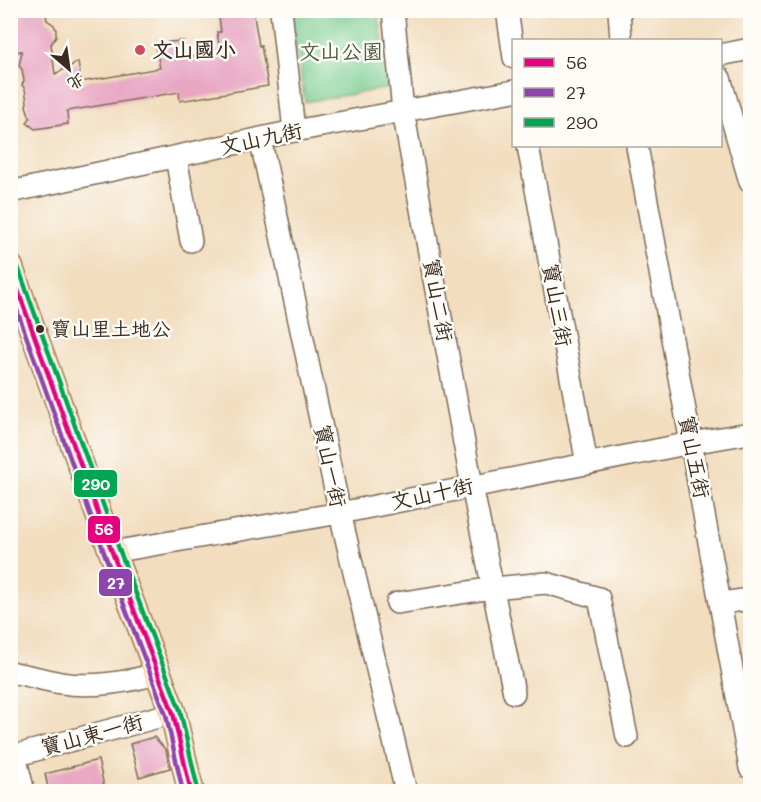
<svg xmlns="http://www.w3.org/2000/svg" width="761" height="802" viewBox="0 0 761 802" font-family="Mali,'LXGW WenKai TC',sans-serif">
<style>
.green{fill:#78cc8f;stroke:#5a7b56;stroke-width:1.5}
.building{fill:#e8a6c3}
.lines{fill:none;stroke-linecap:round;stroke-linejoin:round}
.minor-casing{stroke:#7b6956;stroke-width:24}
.major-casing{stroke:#7b6956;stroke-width:28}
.minor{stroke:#fff;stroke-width:21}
.major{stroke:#ffbb71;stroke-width:26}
.bus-1-casing{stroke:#fdfcf7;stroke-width:9}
.bus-2-casing{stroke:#fdfcf7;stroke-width:9}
.bus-3-casing{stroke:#fdfcf7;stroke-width:9}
.bus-1{stroke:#e5007d;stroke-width:4.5}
.bus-2{stroke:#8e44ad;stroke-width:4.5}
.bus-3{stroke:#00a651;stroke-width:4.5}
.poi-dot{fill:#d1495b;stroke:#fdfcf7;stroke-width:2}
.bus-dot{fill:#3b2a1e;stroke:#fdfcf7;stroke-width:2}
.labels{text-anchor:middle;stroke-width:5;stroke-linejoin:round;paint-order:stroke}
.bus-label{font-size:20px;fill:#3b2a1e;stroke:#fdfcf7;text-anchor:start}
.poi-label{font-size:21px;font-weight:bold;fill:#3b2a1e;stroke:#fdfcf7;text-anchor:start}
.park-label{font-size:21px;fill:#4d5b40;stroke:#fdfcf7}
.street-label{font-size:21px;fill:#3b2a1e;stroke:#fdfcf7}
.line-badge{stroke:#fdfcf7;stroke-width:2}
.badge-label{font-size:16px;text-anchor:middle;font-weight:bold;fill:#fff}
</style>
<rect width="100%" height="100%" fill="#fdfcf7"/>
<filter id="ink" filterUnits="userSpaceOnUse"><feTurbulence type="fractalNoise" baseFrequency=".0167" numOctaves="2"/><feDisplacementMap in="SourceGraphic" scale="12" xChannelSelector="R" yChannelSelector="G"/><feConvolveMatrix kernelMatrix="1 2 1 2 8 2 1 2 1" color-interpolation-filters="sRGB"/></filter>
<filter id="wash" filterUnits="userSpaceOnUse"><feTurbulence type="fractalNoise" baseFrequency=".008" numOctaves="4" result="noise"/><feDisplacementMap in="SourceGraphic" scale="24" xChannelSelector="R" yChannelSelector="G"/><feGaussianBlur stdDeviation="1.35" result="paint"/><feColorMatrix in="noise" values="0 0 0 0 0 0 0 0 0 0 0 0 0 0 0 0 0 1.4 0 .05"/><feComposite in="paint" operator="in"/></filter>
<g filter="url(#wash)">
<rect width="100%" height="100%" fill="#f2ddbe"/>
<!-- green -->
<path class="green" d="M290 11H378L390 88 305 102Z"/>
<g id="blocks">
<!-- building -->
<g class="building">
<path d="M10 10H45L47 20 54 25 56 30V37L51 44 55 74 78 62 81 82 160 68 156 49 169 42 183 41 185 58 220 52 217 32H221L218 10H253L259 46 261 45 268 86 180 101 179 92 67 111 68 124 35 129 27 123 30 118 26 106 27 102 25 89 22 85 24 81 22 69 19 66 22 51 10 53Z"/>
<path d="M154 737 166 750 170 768 139 777 130 744Z"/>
<path d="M98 760 104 786 82 792H49L45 774Z"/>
</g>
</g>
</g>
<g filter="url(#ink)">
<use href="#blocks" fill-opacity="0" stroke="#7b6956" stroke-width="1.5"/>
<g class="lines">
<!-- minor casing -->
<g class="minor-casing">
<g id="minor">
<path d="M281 10 294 131"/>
<path d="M393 10 403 111 472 486 514 693"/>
<path d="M507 10 514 58"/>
<path d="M619 10 621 40"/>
<path d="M720 55 750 49"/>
<path d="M720 78 750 182"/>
<path d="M259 139 264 156 340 513 406 792"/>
<path d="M528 146 587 464"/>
<path d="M637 146 750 768"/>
<path d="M176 157 191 241"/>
<path d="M10 192 294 131 514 91"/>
<path d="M112 552 340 513 691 443 750 433"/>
<path d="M397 603 493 588 546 583 599 598 627 737"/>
<path d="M722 603 750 599"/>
<path d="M10 672C27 675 44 680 61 683 90 688 131 682 158 673"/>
<path d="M15 756 24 792"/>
<path d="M10 757 173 713"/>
</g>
</g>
<!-- major casing -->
<g class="major-casing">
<path id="major" d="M10 267 112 552 173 713 191 792"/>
</g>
<!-- minor -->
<use href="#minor" class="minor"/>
<!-- major -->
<use href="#major" class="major"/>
<!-- bus-1 casing -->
<g class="bus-1-casing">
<path id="bus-1" d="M10 268 112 552 173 713 191 792"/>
</g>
<!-- bus-2 casing -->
<g class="bus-2-casing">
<path id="bus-2" d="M10 291 105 555 166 715 183 792"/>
</g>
<!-- bus-3 casing -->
<g class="bus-3-casing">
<path id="bus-3" d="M17 264 119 549 180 710 198 790"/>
</g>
<!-- bus-1 -->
<use href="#bus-1" class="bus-1"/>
<!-- bus-2 -->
<use href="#bus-2" class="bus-2"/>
<!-- bus-3 -->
<use href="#bus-3" class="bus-3"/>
</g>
</g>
<!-- markers -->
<circle class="poi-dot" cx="140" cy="50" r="6"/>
<circle class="bus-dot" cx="40" cy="329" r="5"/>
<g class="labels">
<!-- bus labels -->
<g class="bus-label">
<text x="51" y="336">寶山里土地公</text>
</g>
<!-- poi labels -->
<g class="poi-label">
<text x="152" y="57">文山國小</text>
</g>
<!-- park labels -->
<g class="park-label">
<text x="341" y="59">文山公園</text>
</g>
<!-- street labels -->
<g class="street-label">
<text transform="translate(261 139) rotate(-12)" y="7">文山九街</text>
<text transform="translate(438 300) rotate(80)" y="7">寶山二街</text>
<text transform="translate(557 305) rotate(80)" y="7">寶山三街</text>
<text transform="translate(694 457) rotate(79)" y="7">寶山五街</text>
<text transform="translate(330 466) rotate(78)" y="7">寶山一街</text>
<text transform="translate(432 494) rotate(-12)" y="7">文山十街</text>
<text transform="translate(92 735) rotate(-15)" y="7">寶山東一街</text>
</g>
</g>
<g class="line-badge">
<rect x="73" y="469" width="45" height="29" rx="6" fill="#00a651"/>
<rect x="87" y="515" width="34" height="29" rx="6" fill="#e5007d"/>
<rect x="98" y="568" width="35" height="29" rx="6" fill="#8e44ad"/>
</g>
<g class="badge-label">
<text x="96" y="490">290</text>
<text x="104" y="535">56</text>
<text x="116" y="589">27</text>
</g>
<!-- margin -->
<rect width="761" height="802" fill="none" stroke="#fdfcf7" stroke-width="36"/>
<!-- legend -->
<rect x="512" y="39" width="210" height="108" fill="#fdfcf7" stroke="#afa8a0" stroke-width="1.5"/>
<rect x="524" y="58" width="30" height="9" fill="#e5007d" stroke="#afa8a0" stroke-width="1.5"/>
<text x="566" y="69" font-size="18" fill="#3b2a1e">56</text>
<rect x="524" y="88" width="30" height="9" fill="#8e44ad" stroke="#afa8a0" stroke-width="1.5"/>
<text x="566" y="99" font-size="18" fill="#3b2a1e">27</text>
<rect x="524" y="118" width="30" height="9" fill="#00a651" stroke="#afa8a0" stroke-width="1.5"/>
<text x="566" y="129" font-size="18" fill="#3b2a1e">290</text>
<!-- north arrow -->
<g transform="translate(69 69) rotate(151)" stroke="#fdfcf7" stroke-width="4.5" paint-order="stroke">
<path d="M0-4.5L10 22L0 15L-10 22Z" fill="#3b2a1e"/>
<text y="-9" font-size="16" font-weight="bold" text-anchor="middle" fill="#3b2a1e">北</text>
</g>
</svg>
